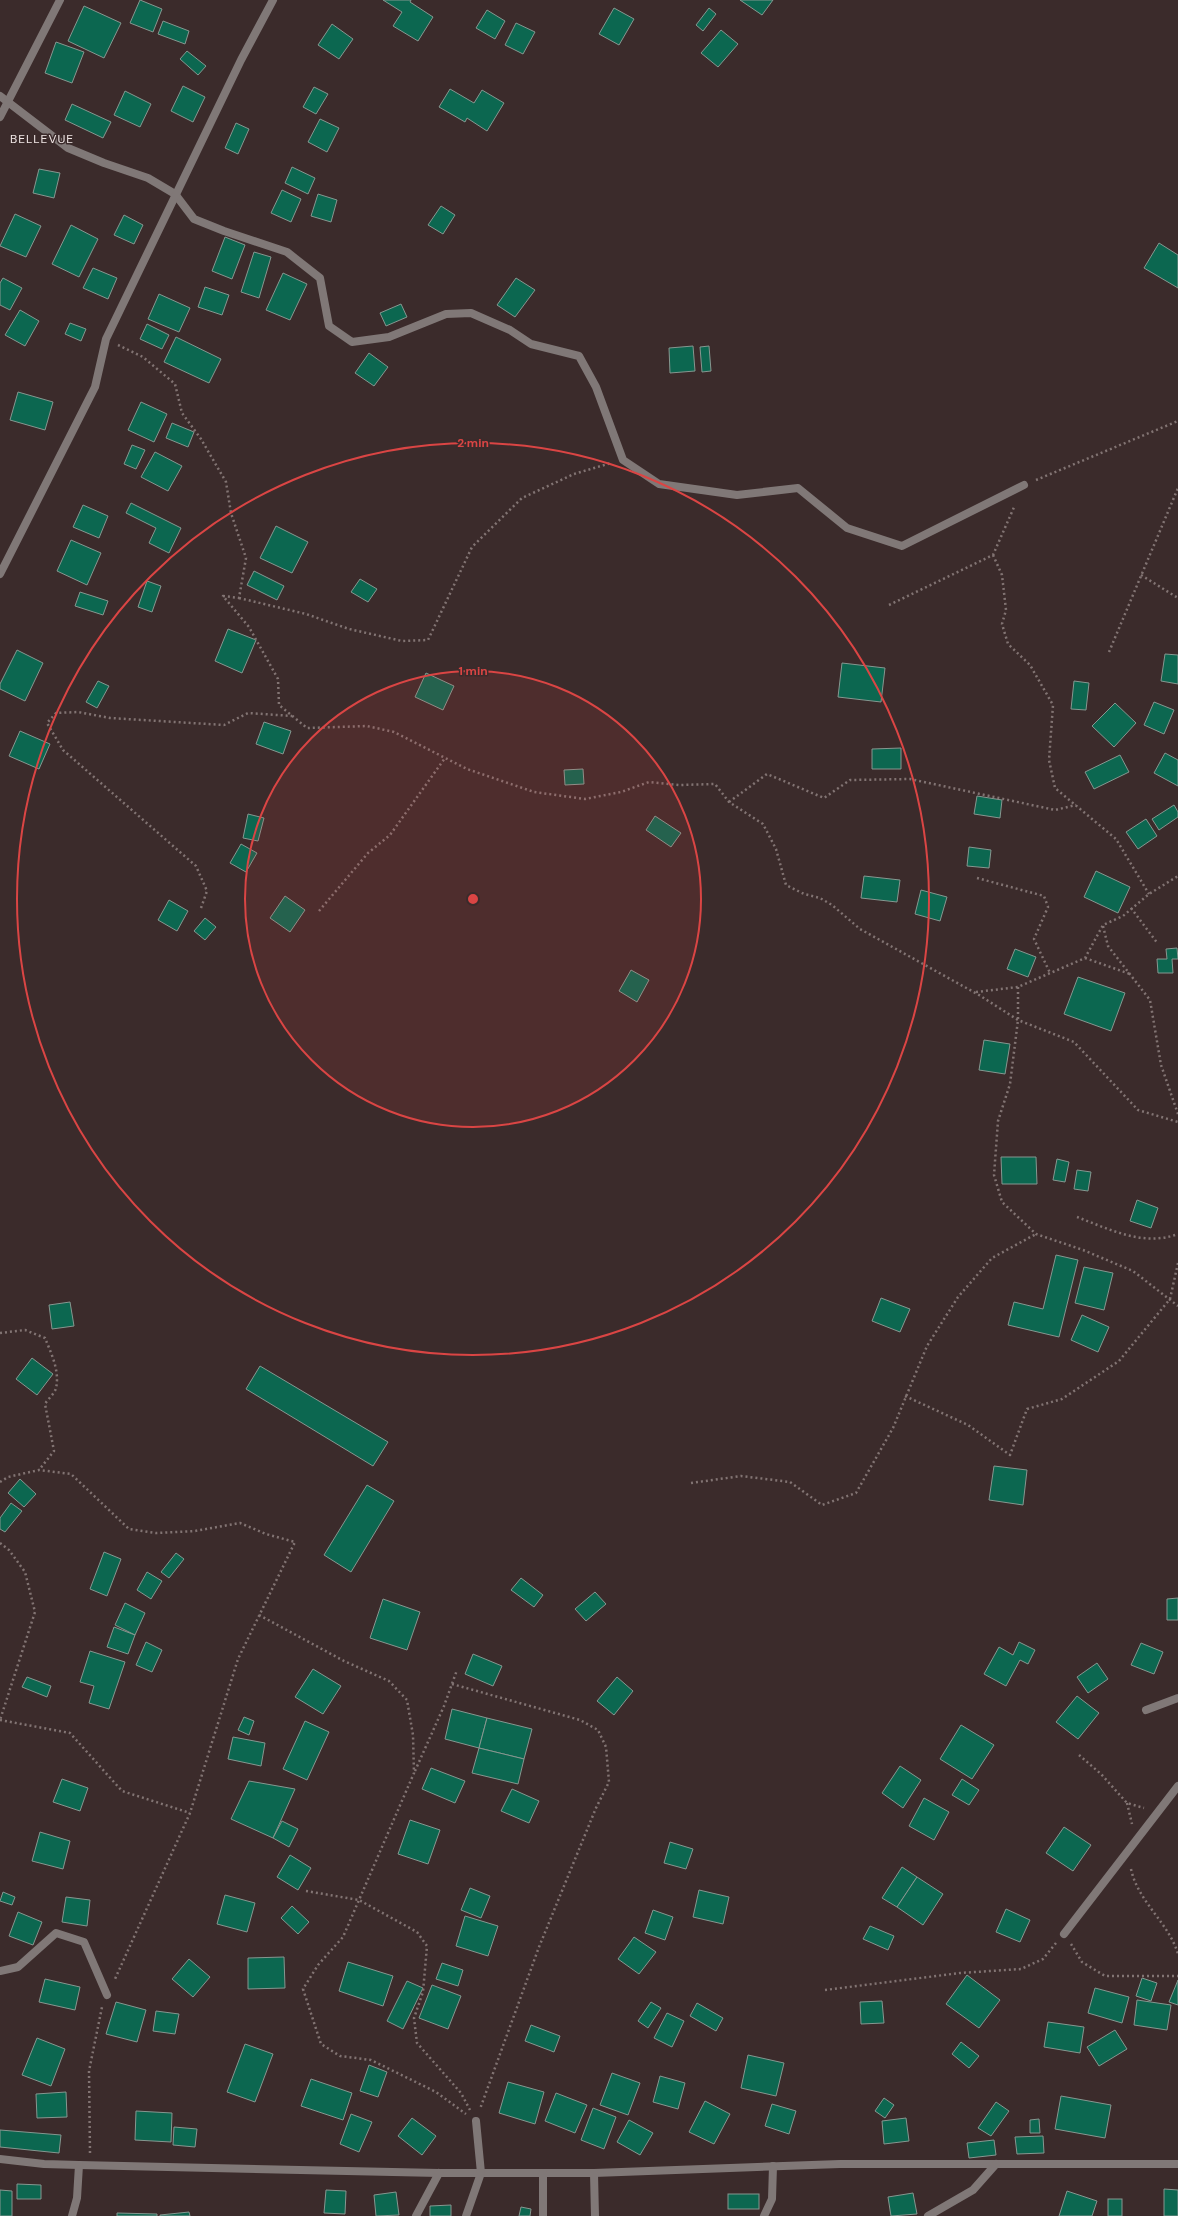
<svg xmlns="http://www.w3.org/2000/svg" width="1178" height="2216" viewBox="0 0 1178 2216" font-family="'DM Sans',sans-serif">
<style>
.building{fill:#0c6750;stroke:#869790}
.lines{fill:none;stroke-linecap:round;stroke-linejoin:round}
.path{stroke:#827473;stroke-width:2.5;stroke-dasharray:2 3;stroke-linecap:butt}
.minor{stroke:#807877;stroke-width:8}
.ring{fill:none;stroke:#da4544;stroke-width:2}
.labels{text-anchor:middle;stroke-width:3;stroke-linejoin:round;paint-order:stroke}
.neighbourhood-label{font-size:12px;letter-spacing:1px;fill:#f1e7e6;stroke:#3b2b2b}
.centre{fill:#da4544;stroke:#3b2b2b;stroke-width:2}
.ring-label{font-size:12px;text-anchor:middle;font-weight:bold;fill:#da4544;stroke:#3b2b2b;stroke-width:3;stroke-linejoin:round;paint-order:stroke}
</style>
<rect width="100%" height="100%" fill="#3b2b2b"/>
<!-- building -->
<g class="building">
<path d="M140 0 162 9 153 32 130 23Z"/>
<path d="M383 0H411L410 2 433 17 418 41 393 26 402 12Z"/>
<path d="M740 0H773L762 15Z"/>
<path d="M84 6 121 23 104 58 68 41Z"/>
<path d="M614 8 634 19 619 45 599 34Z"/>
<path d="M709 8 716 14 703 31 696 25Z"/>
<path d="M487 10 505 21 495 39 476 28Z"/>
<path d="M163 21 189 31 185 44 158 34Z"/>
<path d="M516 23 535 32 523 54 505 45Z"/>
<path d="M332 24 353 39 339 59 318 45Z"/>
<path d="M721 30 738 44 718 67 701 53Z"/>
<path d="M56 42 84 52 72 83 45 73Z"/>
<path d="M187 51 206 66 198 75 180 59Z"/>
<path d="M183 86 205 97 193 122 171 111Z"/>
<path d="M314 87 328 94 316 114 303 107Z"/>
<path d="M450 89 474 103 482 90 504 103 487 131 467 118 465 122 439 107Z"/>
<path d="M125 91 151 104 140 127 114 115Z"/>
<path d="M72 104 111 122 103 138 65 120Z"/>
<path d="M320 119 339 128 327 152 308 142Z"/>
<path d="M236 123 249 129 238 154 225 148Z"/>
<path d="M292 167 315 178 308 194 285 183Z"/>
<path d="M39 169 60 173 54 198 33 193Z"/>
<path d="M282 190 301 199 291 222 271 213Z"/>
<path d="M318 194 337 200 331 222 311 216Z"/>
<path d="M441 206 455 215 443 234 428 225Z"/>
<path d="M15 214 41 226 26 257 0 246Z"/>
<path d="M124 215 143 225 134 244 114 235Z"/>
<path d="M71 225 98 239 79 277 52 264Z"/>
<path d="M225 237 245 245 232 279 212 271Z"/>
<path d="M1159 243 1178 255V288L1144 268Z"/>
<path d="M254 252 271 257 259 298 241 292Z"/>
<path d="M93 268 117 278 108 299 83 288Z"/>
<path d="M283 273 307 284 290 320 266 310Z"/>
<path d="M3 278 22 288 10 310 0 305V283Z"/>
<path d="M516 278 535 290 515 317 497 305Z"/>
<path d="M205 287 229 295 222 315 198 307Z"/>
<path d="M159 294 190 308 179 332 148 319Z"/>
<path d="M401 304 407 317 386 326 380 313Z"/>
<path d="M20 310 39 321 25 346 5 335Z"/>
<path d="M70 323 86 329 81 341 65 334Z"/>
<path d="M147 324 169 335 162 349 140 339Z"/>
<path d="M176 337 221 359 209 383 164 362Z"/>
<path d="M693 346 695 371 670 373 669 348Z"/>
<path d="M709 346 711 371 702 372 700 347Z"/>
<path d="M369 353 388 367 374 386 355 373Z"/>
<path d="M18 392 53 402 45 430 10 420Z"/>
<path d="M141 402 167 414 154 442 128 430Z"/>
<path d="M172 423 194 432 188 447 166 438Z"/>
<path d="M132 445 145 450 136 469 124 464Z"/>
<path d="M155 452 182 466 168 491 141 477Z"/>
<path d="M131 503 181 528 169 553 149 543 156 528 126 513Z"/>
<path d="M83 505 108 516 99 538 73 527Z"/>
<path d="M276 526 308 542 292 573 260 558Z"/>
<path d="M71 540 101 553 87 585 57 571Z"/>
<path d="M254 571 284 586 277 600 247 585Z"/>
<path d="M360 579 377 589 368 602 351 592Z"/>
<path d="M147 581 161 586 152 612 138 607Z"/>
<path d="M80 592 108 601 103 615 75 606Z"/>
<path d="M228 629 256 640 242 673 215 661Z"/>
<path d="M17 650 43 663 25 701 0 689V684Z"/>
<path d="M1165 654 1178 655V684L1161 681Z"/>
<path d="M842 663 885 668 881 702 838 697Z"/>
<path d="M426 673 454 686 443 710 415 697Z"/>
<path d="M98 681 109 686 97 708 86 702Z"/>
<path d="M1074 681 1089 683 1086 710 1071 709Z"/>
<path d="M1154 702 1174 710 1164 734 1144 725Z"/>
<path d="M1115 703 1136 723 1114 747 1092 726Z"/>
<path d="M264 722 291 731 283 754 256 744Z"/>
<path d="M20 731 50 744 39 769 9 756Z"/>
<path d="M901 748V769H872V749Z"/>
<path d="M1165 753 1178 760V786L1154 773Z"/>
<path d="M1120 755 1129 772 1094 789 1085 772Z"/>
<path d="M583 769 584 784 565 785 564 770Z"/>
<path d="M977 796 1002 800 1000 818 974 814Z"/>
<path d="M1174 805 1178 812V817L1159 830 1152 819Z"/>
<path d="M248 814 264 818 258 841 243 838Z"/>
<path d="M655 816 681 833 671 847 646 830Z"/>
<path d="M1146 819 1157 836 1138 849 1126 832Z"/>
<path d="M241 844 257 853 246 872 230 863Z"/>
<path d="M969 847 991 850 989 868 967 866Z"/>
<path d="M1096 871 1130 887 1118 913 1084 897Z"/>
<path d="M864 876 900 880 897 902 861 898Z"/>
<path d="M921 890 947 897 940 921 915 914Z"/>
<path d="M285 896 305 910 290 932 270 918Z"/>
<path d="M169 900 188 911 177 931 158 920Z"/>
<path d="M205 918 216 927 205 940 194 931Z"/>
<path d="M1177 948 1178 959H1172L1173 973H1158L1157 959H1167L1166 949Z"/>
<path d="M1015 949 1036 957 1028 977 1007 969Z"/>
<path d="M631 970 649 980 637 1002 619 991Z"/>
<path d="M1078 977 1125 993 1111 1031 1064 1014Z"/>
<path d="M984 1040 1010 1044 1005 1074 979 1070Z"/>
<path d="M1001 1157H1036L1037 1184H1002Z"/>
<path d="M1057 1159 1069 1162 1065 1182 1053 1180Z"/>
<path d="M1077 1170 1091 1172 1088 1191 1074 1189Z"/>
<path d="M1137 1200 1158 1208 1151 1228 1130 1221Z"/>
<path d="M1056 1255 1078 1260 1059 1337 1008 1325 1014 1302 1043 1309Z"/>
<path d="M1084 1267 1113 1273 1104 1310 1075 1303Z"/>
<path d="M881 1298 910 1309 900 1332 872 1321Z"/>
<path d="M70 1302 74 1326 52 1329 49 1305Z"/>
<path d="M1082 1315 1109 1327 1098 1352 1071 1340Z"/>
<path d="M32 1358 53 1374 37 1395 16 1379Z"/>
<path d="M260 1366 388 1442 373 1466 246 1389Z"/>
<path d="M994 1466 1027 1470 1023 1505 989 1500Z"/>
<path d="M20 1479 36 1494 24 1507 8 1493Z"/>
<path d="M367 1485 394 1501 351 1572 324 1555Z"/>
<path d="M11 1503 22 1511 5 1532 0 1529V1518Z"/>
<path d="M104 1552 121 1559 107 1596 90 1589Z"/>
<path d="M176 1553 184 1559 169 1578 161 1572Z"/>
<path d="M147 1572 162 1581 151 1599 137 1590Z"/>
<path d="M521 1578 543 1595 534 1607 511 1590Z"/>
<path d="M595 1592 606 1604 586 1621 575 1609Z"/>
<path d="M1178 1598V1620H1167V1599Z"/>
<path d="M383 1599 420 1612 407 1650 370 1638Z"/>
<path d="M125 1603 145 1613 135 1635 115 1625Z"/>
<path d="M114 1627 135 1635 128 1654 107 1647Z"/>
<path d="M146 1642 162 1650 152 1672 136 1665Z"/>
<path d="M1019 1642 1035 1650 1028 1664 1020 1660 1006 1686 984 1674 999 1647 1013 1655Z"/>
<path d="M1141 1643 1163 1652 1154 1674 1131 1665Z"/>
<path d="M90 1651 125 1662 109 1709 89 1703 94 1686 80 1682Z"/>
<path d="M473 1654 502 1666 493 1686 465 1674Z"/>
<path d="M1097 1663 1108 1679 1088 1693 1077 1677Z"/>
<path d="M313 1669 341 1686 323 1714 295 1697Z"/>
<path d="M27 1677 51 1686 47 1697 22 1687Z"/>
<path d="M617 1677 633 1691 614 1715 597 1701Z"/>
<path d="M1077 1696 1099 1713 1078 1739 1056 1722Z"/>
<path d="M452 1709 487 1718 479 1748 445 1739Z"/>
<path d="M244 1717 254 1721 249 1735 238 1730Z"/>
<path d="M487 1718 532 1729 524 1759 479 1748Z"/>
<path d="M305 1721 329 1732 307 1780 283 1769Z"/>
<path d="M961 1725 994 1745 972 1779 940 1759Z"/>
<path d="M233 1737 265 1743 261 1766 228 1759Z"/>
<path d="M479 1748 524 1759 518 1784 472 1773Z"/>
<path d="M900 1766 921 1780 903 1808 882 1793Z"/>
<path d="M431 1768 465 1781 455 1803 422 1789Z"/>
<path d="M62 1779 88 1788 80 1811 53 1802Z"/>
<path d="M962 1779 979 1790 969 1805 952 1795Z"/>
<path d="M249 1781 295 1789 273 1838 231 1819Z"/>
<path d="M512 1789 539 1801 529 1823 501 1811Z"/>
<path d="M924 1798 949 1812 934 1840 909 1826Z"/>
<path d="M410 1820 440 1830 428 1864 398 1854Z"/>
<path d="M282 1821 298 1829 289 1847 273 1838Z"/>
<path d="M1064 1827 1091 1845 1073 1871 1046 1853Z"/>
<path d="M40 1832 70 1841 63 1869 32 1861Z"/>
<path d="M670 1842 693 1849 686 1869 664 1863Z"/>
<path d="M290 1855 311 1868 298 1890 277 1877Z"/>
<path d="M902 1867 917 1877 897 1907 882 1898Z"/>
<path d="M917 1877 943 1894 923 1925 897 1907Z"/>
<path d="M470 1888 490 1896 481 1918 461 1910Z"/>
<path d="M699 1890 729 1897 723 1924 693 1917Z"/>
<path d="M3 1892 15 1897 12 1905 0 1901Z"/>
<path d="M225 1895 255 1903 247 1932 217 1924Z"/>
<path d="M66 1897 90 1900 87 1926 62 1922Z"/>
<path d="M292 1906 309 1922 298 1934 281 1918Z"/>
<path d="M1006 1909 1030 1920 1020 1942 996 1932Z"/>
<path d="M653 1910 673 1917 665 1940 645 1933Z"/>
<path d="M18 1912 42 1922 33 1945 9 1936Z"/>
<path d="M465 1916 498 1926 488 1956 456 1946Z"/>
<path d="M870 1926 894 1936 888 1950 863 1939Z"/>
<path d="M634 1937 656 1952 639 1974 618 1959Z"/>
<path d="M284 1957 285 1988 248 1989V1958Z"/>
<path d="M189 1959 210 1977 193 1997 172 1979Z"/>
<path d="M348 1962 393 1976 383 2006 339 1991Z"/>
<path d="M442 1963 463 1970 458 1986 436 1979Z"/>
<path d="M967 1975 1000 2000 979 2028 946 2004Z"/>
<path d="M1142 1978 1157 1983 1151 2001 1136 1996Z"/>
<path d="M45 1979 80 1987 75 2010 39 2002Z"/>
<path d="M1178 1980V2005L1169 2002Z"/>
<path d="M407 1981 423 1988 403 2029 387 2021Z"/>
<path d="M432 1985 461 1996 448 2029 419 2018Z"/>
<path d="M1095 1988 1129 1997 1122 2023 1088 2013Z"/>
<path d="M1137 2000 1171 2005 1167 2030 1134 2025Z"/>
<path d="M882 2001 884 2023 861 2024 860 2002Z"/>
<path d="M116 2002 146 2010 137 2042 106 2034Z"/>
<path d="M651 2002 661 2008 648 2028 638 2021Z"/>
<path d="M697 2003 723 2018 716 2031 690 2016Z"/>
<path d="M156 2011 179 2014 175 2034 153 2031Z"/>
<path d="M667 2013 684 2021 672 2047 654 2038Z"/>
<path d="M1048 2022 1084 2027 1080 2053 1044 2047Z"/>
<path d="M531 2025 560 2036 554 2052 525 2041Z"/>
<path d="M1115 2030 1127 2049 1099 2066 1087 2047Z"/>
<path d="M37 2038 65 2049 51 2086 22 2075Z"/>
<path d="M961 2042 979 2056 969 2068 952 2054Z"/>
<path d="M245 2044 273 2054 255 2102 227 2092Z"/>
<path d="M748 2055 784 2063 776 2096 741 2088Z"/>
<path d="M369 2065 387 2072 378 2097 360 2091Z"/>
<path d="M612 2073 640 2083 628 2115 600 2105Z"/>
<path d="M660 2076 685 2083 678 2109 653 2102Z"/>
<path d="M311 2079 352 2093 343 2120 301 2106Z"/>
<path d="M508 2082 544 2092 535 2124 499 2113Z"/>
<path d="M66 2092 67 2117 37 2118 36 2094Z"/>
<path d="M556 2093 587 2105 575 2133 545 2121Z"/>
<path d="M1061 2096 1111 2105 1105 2138 1055 2129Z"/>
<path d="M884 2098 894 2105 885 2118 875 2111Z"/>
<path d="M705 2101 730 2114 714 2144 689 2132Z"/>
<path d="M996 2102 1009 2111 991 2136 978 2128Z"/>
<path d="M772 2104 796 2111 789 2134 765 2126Z"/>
<path d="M593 2108 616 2117 604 2149 581 2140Z"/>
<path d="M136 2111 172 2113 171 2142 135 2140Z"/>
<path d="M351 2114 372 2122 359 2152 340 2144Z"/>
<path d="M412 2118 436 2136 422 2155 398 2136Z"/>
<path d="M906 2118 909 2141 884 2144 882 2121Z"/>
<path d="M1039 2119 1040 2133H1030V2120Z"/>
<path d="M629 2120 653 2133 640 2155 617 2142Z"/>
<path d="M174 2127 197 2129 195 2147 173 2145Z"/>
<path d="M0 2130 61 2135 59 2153 0 2147Z"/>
<path d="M1043 2136 1044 2153 1017 2154 1015 2137Z"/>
<path d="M994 2140 996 2155 969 2158 967 2143Z"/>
<path d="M17 2184 41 2185V2199H17Z"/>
<path d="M1164 2189 1178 2190V2216H1164Z"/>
<path d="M0 2190 12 2191V2216H0Z"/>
<path d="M326 2190 346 2191 345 2214 324 2213Z"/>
<path d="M1067 2191 1097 2201 1092 2216H1059Z"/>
<path d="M396 2192 399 2215 376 2216 374 2195Z"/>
<path d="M913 2193 917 2214 891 2216 888 2197Z"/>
<rect x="728" y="2194" width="31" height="15"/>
<rect x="1108" y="2199" width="14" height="17"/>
<path d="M451 2205V2216H430V2206Z"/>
<path d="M521 2207 531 2209 530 2216H519Z"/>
<path d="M189 2212 190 2216H160V2215Z"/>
<path d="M117 2213 157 2214V2216H117Z"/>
</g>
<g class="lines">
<!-- path -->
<g class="path">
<path d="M118 345 143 357 175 384 182 413 201 439 226 482 231 513 246 558 239 598 223 596 249 627 278 679 279 705 307 728 367 726 394 732 467 769 534 792 585 799 621 792 649 782 679 785 715 784 729 802 763 824 776 849 786 885 804 894 820 898 832 905 860 929 979 995 1018 1020 1074 1042 1138 1110 1178 1122"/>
<path d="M1036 480 1178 421"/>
<path d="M993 555 1002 575 1006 610 1002 624 1008 644 1030 665 1053 705 1049 760 1055 788 1116 839 1149 894"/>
<path d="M1141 575 1178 598"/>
<path d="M239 598 306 614 349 629 402 641 428 640 472 547 522 498 574 474 611 463"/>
<path d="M889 605 993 555 1015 505"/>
<path d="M1109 652 1178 488"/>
<path d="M729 802 767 774 824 798 850 780 910 779 1055 810 1076 805"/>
<path d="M977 878 1044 896 1048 907 1034 939 1050 973"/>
<path d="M201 908 207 891 196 866 63 750 47 723 56 713 78 712 110 718 224 725 248 713 292 716"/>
<path d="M1131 908 1158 944"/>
<path d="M319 911 368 853 390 835 445 758"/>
<path d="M1103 926 1108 946 1150 1000 1161 1065 1178 1114"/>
<path d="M1085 958 1130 974"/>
<path d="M1018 987V1020L1010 1084 998 1121 994 1175 1002 1202 1036 1234 1083 1250 1133 1271 1178 1306"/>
<path d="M976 992 1018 987 1085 958 1103 925 1123 916 1149 894 1178 876"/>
<path d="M1077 1217C1109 1229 1143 1247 1178 1234"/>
<path d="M0 1333 25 1330 45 1338C51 1353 60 1371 56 1388 55 1393 48 1399 45 1404L54 1451 39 1470"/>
<path d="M905 1396 968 1425 1010 1455 1027 1409 1062 1399 1119 1361 1170 1299 1178 1263"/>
<path d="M0 1482 8 1477 39 1470 71 1474 129 1529 156 1533 195 1531 240 1523 266 1534 295 1542 238 1659 190 1813 115 1979"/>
<path d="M691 1483 741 1476 790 1482 822 1505 856 1493 893 1428 927 1346 958 1297 992 1258 1036 1234"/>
<path d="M0 1543 9 1550 25 1572 35 1612 0 1720"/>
<path d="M259 1615 344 1661 389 1681 407 1700 413 1735 414 1773 343 1937 318 1965 303 1989 321 2044 340 2056 371 2060 436 2092 466 2114"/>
<path d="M452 1684 580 1720 598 1730 606 1747 609 1782 596 1808 539 1947 480 2109"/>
<path d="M0 1720 70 1733 122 1791 190 1813"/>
<path d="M1079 1755 1101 1774 1127 1803 1144 1808"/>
<path d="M415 1771 444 1706 457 1670"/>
<path d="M1127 1803 1132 1824"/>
<path d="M1131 1869C1138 1902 1169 1923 1178 1954"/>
<path d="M306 1891 359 1900 417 1932 427 1946 423 1992 414 2018 417 2043 461 2093 470 2110"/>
<path d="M1071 1944 1082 1962 1105 1976H1178"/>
<path d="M825 1990 960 1973 1021 1969 1043 1959 1056 1943"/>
<path d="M90 2153 89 2071 102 2007"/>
</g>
<!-- minor -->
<g class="minor">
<path d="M0 96 68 148 104 163 148 178 175 194 194 219 224 231 287 252 320 278 329 326 352 342 389 337 446 314 471 313 510 330 531 344 579 356 596 387 623 460 659 484 737 495 798 488 847 528 902 546 1024 485"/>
<path d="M0 117 60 0"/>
<path d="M0 574 95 387 106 339 241 60 273 0"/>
<path d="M1146 1710 1178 1698"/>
<path d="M1064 1934 1178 1786"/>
<path d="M0 1971 18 1967 56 1933 84 1942 107 1995"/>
<path d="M0 2159 44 2164 79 2165 439 2173H594L840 2164H1178"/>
<path d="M543 2173V2216"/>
<path d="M594 2173 595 2216"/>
<path d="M72 2216 77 2198 79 2165"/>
<path d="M416 2216 439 2173"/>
<path d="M466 2216 481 2173 476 2121"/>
<path d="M764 2216 772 2199 773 2166"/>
<path d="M928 2216 973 2190 996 2164"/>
</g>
</g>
<!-- distance rings -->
<circle cx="473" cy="899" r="228" fill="#da4544" fill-opacity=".12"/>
<g class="ring">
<circle cx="473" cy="899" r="228"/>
<circle cx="473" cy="899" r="456"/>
</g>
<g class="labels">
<!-- neighbourhood labels -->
<g class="neighbourhood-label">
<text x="42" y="143">BELLEVUE</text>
</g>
</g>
<circle cx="473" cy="899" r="6" class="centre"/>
<g class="ring-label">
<text x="473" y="447">2 min</text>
<text x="473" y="675">1 min</text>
</g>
</svg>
